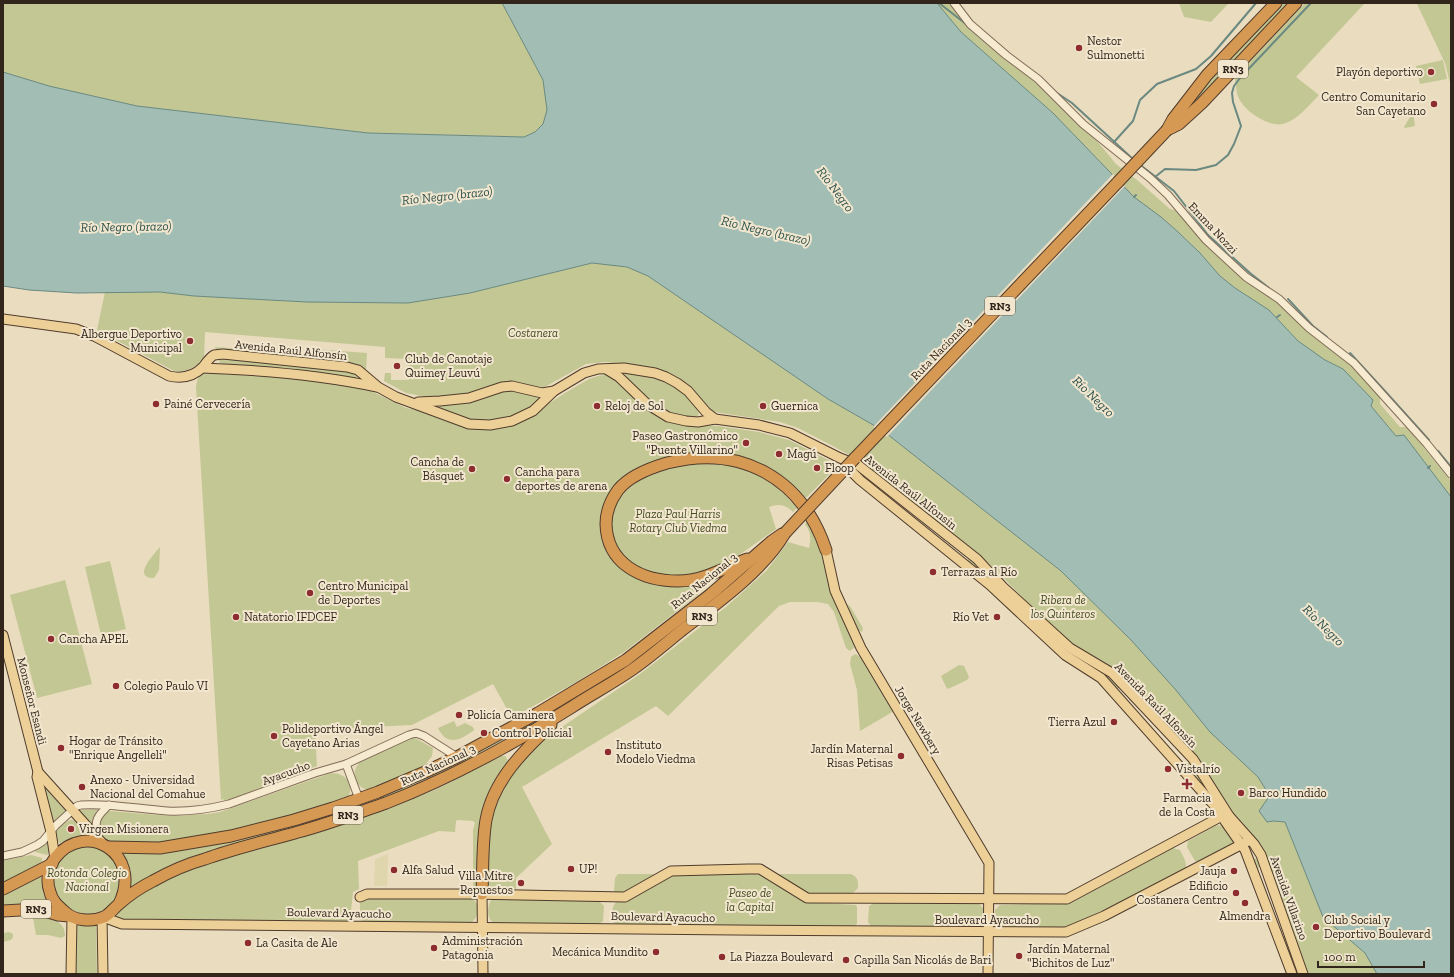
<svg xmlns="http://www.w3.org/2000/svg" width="1454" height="977" viewBox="0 0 1454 977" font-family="'Zilla Slab',serif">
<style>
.farmland{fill:#dfd6ad}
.green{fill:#c3c794}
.water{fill:#a2bdb4;stroke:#6a8981}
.pier{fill:#eadcbf}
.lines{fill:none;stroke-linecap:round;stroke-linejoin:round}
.stream{stroke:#6a8981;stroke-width:2}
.minor-casing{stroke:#826d59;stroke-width:9}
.major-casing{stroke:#503c2d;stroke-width:11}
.highway-casing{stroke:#503c2d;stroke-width:13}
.minor{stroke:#f6ead1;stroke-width:7}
.major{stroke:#ecd098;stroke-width:9}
.highway{stroke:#d69953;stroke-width:11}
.highway-bridge-casing{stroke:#503c2d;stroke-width:13;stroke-linecap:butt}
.highway-bridge{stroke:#d69953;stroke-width:11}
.poi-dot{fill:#8d2d30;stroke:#f2e7ce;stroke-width:1.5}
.labels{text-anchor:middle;stroke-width:4;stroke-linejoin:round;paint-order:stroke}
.shield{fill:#f2e7ce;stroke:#6c6051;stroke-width:1}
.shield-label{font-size:11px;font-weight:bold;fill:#32261c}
.poi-label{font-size:12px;fill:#32261c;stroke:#f2e7ce;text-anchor:start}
.street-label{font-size:12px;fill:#32261c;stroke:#f2e7ce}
.park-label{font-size:12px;font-style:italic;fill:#444d24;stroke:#f2e7ce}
.water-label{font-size:13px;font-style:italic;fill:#2c514e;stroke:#f2e7ce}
</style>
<rect width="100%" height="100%" fill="#eadcbf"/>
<!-- farmland -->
<path class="farmland" d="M388 854 387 886H374L375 859Z"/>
<!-- green -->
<g class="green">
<path d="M3 3H502L543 80 547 110 543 124 535 132 524 137 368 133 137 106 49 86 3 72Z"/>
<path d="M937 3H948L1002 54 1059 101 1083 124 1116 164 1137 180 1170 209 1179 211 1185 220 1280 304 1305 329 1352 365 1380 396V404L1400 427H1407L1451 481V497L1404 435 1396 436 1371 406 1343 369 1325 360 1305 346 1298 341 1269 310 1235 288 1220 276 1200 253 1177 231 1161 217 1134 197 1053 113 961 32Z"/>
<path d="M1179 3H1229L1211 22 1184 17Z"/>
<path d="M1283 3H1290L1195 103 1193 101 1194 96Z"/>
<path d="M1305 3H1365L1296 77 1319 95C1309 105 1298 120 1283 124 1269 127 1248 113 1241 102 1236 95 1236 86 1235 78Z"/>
<path d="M1419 3H1451V87L1445 63 1417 4Z"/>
<path d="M1443 60 1447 79 1420 84 1416 66Z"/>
<path d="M1413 112 1415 126 1405 128 1404 127Z"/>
<path d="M592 263 627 267 648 276 828 399 882 430 1061 571 1131 640 1175 689 1210 732 1258 777 1266 790 1268 798 1267 822 1274 821 1285 822 1323 917 1365 953 1377 974H1306L1257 841 1232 812 1196 757 1115 671 1072 646 1047 623 994 568 976 552 855 458 831 445 798 428 780 422 714 412 708 409 691 390 624 364 605 362 586 364 541 389 503 383 490 386 471 394 432 398 406 393 384 381 385 373H391V380H409V359L385 358V347L205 332 204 359C195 367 186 373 174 371L97 330 105 292H160L194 296 307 302 408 303 470 293Z"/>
<path d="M215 347 313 355V349L367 353 366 371 347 364 216 350Z"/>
<path d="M221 357 348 370 358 375 356 378 261 367 224 364 220 363 219 360Z"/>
<path d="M622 372C627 371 634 373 640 374 662 378 678 386 693 402 697 407 700 410 698 416L694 419C688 418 681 418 675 416 654 410 635 390 622 372Z"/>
<path d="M203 373 290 378 353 385 369 390 406 408 427 412 446 421 476 429H488L536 412 565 393 589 379 598 376 605 375 613 377 633 395 693 425 718 426 759 432 789 440 838 465 806 498C794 487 782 476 767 468 736 449 690 448 657 461 645 466 633 474 621 480L603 537 639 578 650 583 659 585 680 586 696 585 698 595 624 652 578 681 512 718 493 684 412 725 315 730 317 766 309 769 308 773 227 802 223 799 221 800 196 388C197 381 197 377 203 373Z"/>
<path d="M510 390 531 394 539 398C536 414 488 423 474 421 463 420 449 412 439 408L441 405 491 393Z"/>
<path d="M702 462C747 466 767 472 797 508L793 512C786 505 779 503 769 507L776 529 732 560 715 568 693 575 677 578 650 574 626 562 613 540 610 530 611 513 617 498 631 482 662 468Z"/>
<path d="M858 472 864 474V477L967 560 971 558 979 567V568L977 569 858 473Z"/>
<path d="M807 521 817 537 855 643V647L850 651 846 648 834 612 828 604 817 602H790L779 606 668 716 656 706 522 787 552 844 516 878V889H493L488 884 490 821 495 808 511 776 533 750 550 735 640 674 726 607 767 570 788 542 809 548C811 538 811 532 805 524Z"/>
<path d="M160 547 159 570 154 578C131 578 155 553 160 547Z"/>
<path d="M760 558 716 599 630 665 543 718 449 770 383 799 133 888 131 887V870L123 853 161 852 232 842 295 826 336 813 383 797 427 778 492 745 542 717Z"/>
<path d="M110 561 126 629 101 635 85 567Z"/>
<path d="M65 580 92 684 37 698 10 595Z"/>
<path d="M847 604 850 606 863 628 862 632 858 630Z"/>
<path d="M855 654 861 657 894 711 860 731 857 690 850 664 851 657Z"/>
<path d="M959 665 964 666 969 677 967 680 948 689 946 687 941 676Z"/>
<path d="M1109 676 1121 687 1117 689 1185 764 1191 762 1217 803 1107 678Z"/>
<path d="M454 721 457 727 465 723 473 727 474 730C461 740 447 747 438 728Z"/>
<path d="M410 737 415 738 433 748 432 756 425 765 370 790C359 790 351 777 356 768 357 766 358 764 360 762Z"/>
<path d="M501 756H505C510 762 506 765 503 770L477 872V883L475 887 473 885V830L475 823 473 821 458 820 456 821 455 832 439 831 358 861 359 889 353 892 350 920 346 922 124 921 117 918 116 915C126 900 151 886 167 877L246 849 301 838 391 807 435 790Z"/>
<path d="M331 773C346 773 356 784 347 799L291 816 229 833 159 844 115 843 106 840 99 831C100 822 100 814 109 811L171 816 208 814 220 812Z"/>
<path d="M42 781 66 809V812L55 822H53Z"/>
<path d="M97 809 98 811 93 819 92 826 79 812 80 810Z"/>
<path d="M72 820 77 821 89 834 87 835 75 836 60 843C47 836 63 821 72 820Z"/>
<path d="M1219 825 1226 828 1234 841 1233 845 1200 862 1195 861 1187 847 1188 841 1215 826Z"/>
<path d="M46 844H49L50 852 47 855 35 852 36 849Z"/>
<circle cx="87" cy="880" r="34"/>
<path d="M1173 848 1180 850C1183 857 1189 864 1184 871L1068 927 1002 928 999 927 995 922V910L1000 905 1071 903Z"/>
<path d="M31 855 42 858V861L36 867 3 884V861Z"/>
<path d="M1255 858 1259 861 1261 865 1257 870 1281 934 1285 936 1299 974H1294L1253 861Z"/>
<path d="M41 874 43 893 48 903 47 906 33 904 3 906V893Z"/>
<path d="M618 874H653L654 875 625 892H616L614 891 615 878Z"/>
<path d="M675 874H755L760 875 803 902 856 905 857 907V924L854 926 617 924 614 923C611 917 611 908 616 902L629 900Z"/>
<path d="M778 874H851C858 877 858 881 858 888L852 894H810L805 892Z"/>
<path d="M367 898H470C481 901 480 920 469 923L366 922 362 921 360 917V903Z"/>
<path d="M495 898 599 901 604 906 603 921 599 924 494 923C486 919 487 905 492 899Z"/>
<path d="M874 903 979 904 984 909C983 916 985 924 978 928L871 926 868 922 869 906Z"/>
<path d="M32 912C45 916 66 919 65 936L61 938 48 935H36Z"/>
<path d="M78 923C84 925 88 926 95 924L96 925 97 974H76V924Z"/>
<path d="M9 932 13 934V937L11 940 3 942V933Z"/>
</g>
<!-- water -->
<path class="water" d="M502 3H937L961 32 1053 113 1134 197 1161 217 1177 231 1200 253 1220 276 1235 288 1269 310 1298 341 1325 360 1343 369 1373 400 1371 406 1396 436 1404 435 1451 497V974H1377L1365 953 1323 917 1285 822 1274 821 1267 822 1259 811 1268 798 1266 790 1258 777 1210 732 1175 689 1131 640 1061 571 882 430 828 399 648 276 627 267 592 263 470 293 408 303 307 302 194 296 160 292 77 293 29 290 3 286V72L49 86 137 106 368 133 524 137 535 132 543 124 547 110 543 80Z"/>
<!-- pier -->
<path class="pier" d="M1113 174 1125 186 887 437 873 427Z"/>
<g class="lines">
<!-- stream -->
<g class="stream">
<path d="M939 3 966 24"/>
<path d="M1054 91 1072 103 1134 160"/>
<path d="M1114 142 1133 121 1140 100 1157 84 1196 69 1211 56 1256 3"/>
<path d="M1139 164 1174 191 1208 235 1250 273 1269 288"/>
<path d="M1155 177 1165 169 1196 170 1216 165 1228 155 1234 144 1241 126 1233 102 1232 93 1234 86 1240 78 1311 3"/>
<path d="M1134 197 1136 195"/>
<path d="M1288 299 1313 326 1327 337"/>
<path d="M1277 317 1280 315"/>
<path d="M1350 353 1384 390 1429 440"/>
<path d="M1438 451 1451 467"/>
<path d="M1428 468 1430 466"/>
</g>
<!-- minor casing -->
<g class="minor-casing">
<g id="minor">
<path d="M954 3 970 24 1006 55 1038 79 1083 124 1150 178 1168 195 1206 240 1246 277 1279 299 1309 328 1354 363 1427 444 1451 474"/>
<path d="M346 764 359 799"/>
<path d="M97 837C94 820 97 816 109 805"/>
<path d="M3 856 22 852 37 845 43 841 55 826 77 806 81 805C110 803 138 809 167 811 188 812 209 809 229 804L315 773 346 764 409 735 416 733 424 736 457 757"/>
</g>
</g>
<!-- major casing -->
<g class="major-casing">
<g id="major">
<path d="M3 319 76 329 94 336 169 376C182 379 193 377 203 367 206 363 209 358 214 355L223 354 347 367 358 370 378 387 396 397 469 424 490 425 512 421 533 411 554 391 584 373 598 369 624 368 655 373 666 377 677 383 688 391 706 412 715 419"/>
<path d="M202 368C260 370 320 375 377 387"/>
<path d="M606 369 619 377 647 404 668 417 686 421 698 422 715 419 759 425 790 433 840 458 858 465 977 559 1003 587 1070 648 1112 673 1193 759 1229 816 1254 844 1261 855 1303 974"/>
<path d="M418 402 440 401 469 398 502 387 512 386 542 393 554 391"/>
<path d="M846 461 850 470 860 480 990 585 1065 655 1101 678 1213 804 1245 850 1292 974"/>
<path d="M826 550 835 591 861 648 989 863 988 974"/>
<path d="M3 635 38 772 37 777 51 832 55 859"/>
<path d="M38 772 103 844"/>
<path d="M482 894 483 974"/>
<path d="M360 897 367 894H469L625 897 671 871 748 869H760L807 898 1067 899 1222 816H1229"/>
<path d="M102 917 103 974"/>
<path d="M103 917 122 924 735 930 1066 932 1104 916 1250 840"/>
<path d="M71 974 72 917"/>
</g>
</g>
<!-- highway casing -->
<g class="highway-casing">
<g id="highway">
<path d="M1167 130 1179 124 1202 103 1296 3"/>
<path d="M1167 130 1173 119 1207 75 1276 3"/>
<path d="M855 458 1118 182"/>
<path d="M747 559C724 568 703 581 678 581 642 581 607 564 606 524 606 511 610 501 618 490 629 476 650 468 667 463 741 444 802 478 826 550"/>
<path d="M109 847 160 848 231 836 294 820 333 808 378 792 425 772 457 757 538 713 626 660 711 594 772 541 782 534"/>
<path d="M3 889 52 864"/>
<path d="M482 894C483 871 482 843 486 820 493 781 523 751 551 725"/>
<path d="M119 904C144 853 85 819 55 858 48 867 46 882 50 892 52 901 58 906 65 912 74 921 92 922 104 917 110 914 114 908 119 904 129 895 141 887 153 881 169 872 187 864 205 859 235 848 267 841 298 832 328 824 357 813 386 803 451 778 513 744 572 707 592 694 613 683 633 669 650 657 665 644 681 631 716 604 763 571 785 533"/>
<path d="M3 911 38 909 58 915 69 916"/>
</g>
</g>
<!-- minor -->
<use href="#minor" class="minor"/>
<!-- major -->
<use href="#major" class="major"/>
<!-- highway -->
<use href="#highway" class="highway"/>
<!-- highway-bridge casing -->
<g class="highway-bridge-casing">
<g id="highway-bridge">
<path d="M1118 182 1167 130"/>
<path d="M785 533 855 458"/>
</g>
</g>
<!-- highway-bridge -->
<use href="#highway-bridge" class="highway-bridge"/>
</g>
<!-- markers -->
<g class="poi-dot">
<circle cx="1079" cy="48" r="4"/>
<circle cx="1431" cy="72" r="4"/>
<circle cx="1434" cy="104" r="4"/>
<circle cx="190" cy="341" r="4"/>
<circle cx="397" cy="366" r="4"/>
<circle cx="156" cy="404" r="4"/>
<circle cx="597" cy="406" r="4"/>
<circle cx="763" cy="406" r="4"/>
<circle cx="746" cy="443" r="4"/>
<circle cx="779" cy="454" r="4"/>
<circle cx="817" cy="468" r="4"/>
<circle cx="472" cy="469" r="4"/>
<circle cx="507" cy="479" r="4"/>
<circle cx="933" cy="572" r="4"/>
<circle cx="310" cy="593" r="4"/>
<circle cx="236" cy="617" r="4"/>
<circle cx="997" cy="617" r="4"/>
<circle cx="51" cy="639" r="4"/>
<circle cx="116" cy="686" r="4"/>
<circle cx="459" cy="715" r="4"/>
<circle cx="1114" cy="722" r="4"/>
<circle cx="484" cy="733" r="4"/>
<circle cx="274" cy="736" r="4"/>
<circle cx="61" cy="748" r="4"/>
<circle cx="608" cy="752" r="4"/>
<circle cx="901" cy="756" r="4"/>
<circle cx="1168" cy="769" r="4"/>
<path d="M1185 778h4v4h4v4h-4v4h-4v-4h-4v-4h4z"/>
<circle cx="82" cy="787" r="4"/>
<circle cx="1241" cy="793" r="4"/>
<circle cx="71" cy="829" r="4"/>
<circle cx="571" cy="869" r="4"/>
<circle cx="394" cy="870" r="4"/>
<circle cx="1234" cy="871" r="4"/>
<circle cx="521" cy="883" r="4"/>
<circle cx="1236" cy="893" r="4"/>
<circle cx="1245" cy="903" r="4"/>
<circle cx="1316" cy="927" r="4"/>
<circle cx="248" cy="943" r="4"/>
<circle cx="434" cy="948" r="4"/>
<circle cx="656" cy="952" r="4"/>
<circle cx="1019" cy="956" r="4"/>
<circle cx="722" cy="957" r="4"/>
<circle cx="846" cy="960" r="4"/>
</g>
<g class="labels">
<!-- shield labels -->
<g class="shield">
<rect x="1218" y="60" width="30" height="18" rx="3"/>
<rect x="985" y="297" width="30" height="18" rx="3"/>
<rect x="687" y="607" width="30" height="18" rx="3"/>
<rect x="333" y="806" width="30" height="18" rx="3"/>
<rect x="21" y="900" width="30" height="18" rx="3"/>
</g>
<g class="shield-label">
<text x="1233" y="73">RN3</text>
<text x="1000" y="310">RN3</text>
<text x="702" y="620">RN3</text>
<text x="348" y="819">RN3</text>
<text x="36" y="913">RN3</text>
</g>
<!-- poi labels -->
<g class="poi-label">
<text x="1087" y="45">Nestor<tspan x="1087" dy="14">Sulmonetti</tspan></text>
<text x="1423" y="76" text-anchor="end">Playón deportivo</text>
<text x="1426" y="101" text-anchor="end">Centro Comunitario<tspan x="1426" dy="14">San Cayetano</tspan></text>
<text x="182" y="338" text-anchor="end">Albergue Deportivo<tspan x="182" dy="14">Municipal</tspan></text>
<text x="405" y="363">Club de Canotaje<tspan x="405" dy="14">Quimey Leuvú</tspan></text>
<text x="164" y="408">Painé Cervecería</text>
<text x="605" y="410">Reloj de Sol</text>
<text x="771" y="410">Guernica</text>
<text x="738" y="440" text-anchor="end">Paseo Gastronómico<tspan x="738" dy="14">"Puente Villarino"</tspan></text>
<text x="787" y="458">Magú</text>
<text x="464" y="466" text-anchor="end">Cancha de<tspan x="464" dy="14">Básquet</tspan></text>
<text x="825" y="472">Floop</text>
<text x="515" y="476">Cancha para<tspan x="515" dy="14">deportes de arena</tspan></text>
<text x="941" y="576">Terrazas al Río</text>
<text x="318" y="590">Centro Municipal<tspan x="318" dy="14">de Deportes</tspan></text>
<text x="244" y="621">Natatorio IFDCEF</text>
<text x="989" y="621" text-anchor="end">Río Vet</text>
<text x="59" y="643">Cancha APEL</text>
<text x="124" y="690">Colegio Paulo VI</text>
<text x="467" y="719">Policía Caminera</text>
<text x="1106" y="726" text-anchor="end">Tierra Azul</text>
<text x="282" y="733">Polideportivo Ángel<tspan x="282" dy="14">Cayetano Arias</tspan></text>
<text x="492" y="737">Control Policial</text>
<text x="69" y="745">Hogar de Tránsito<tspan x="69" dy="14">"Enrique Angelleli"</tspan></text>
<text x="616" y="749">Instituto<tspan x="616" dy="14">Modelo Viedma</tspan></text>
<text x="893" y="753" text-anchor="end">Jardín Maternal<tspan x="893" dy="14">Risas Petisas</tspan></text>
<text x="1176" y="773">Vistalrío</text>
<text x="90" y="784">Anexo - Universidad<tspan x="90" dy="14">Nacional del Comahue</tspan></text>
<text x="1249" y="797">Barco Hundido</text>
<text x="1187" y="802" text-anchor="middle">Farmacia<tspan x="1187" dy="14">de la Costa</tspan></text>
<text x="79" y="833">Virgen Misionera</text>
<text x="579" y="873">UP!</text>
<text x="402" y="874">Alfa Salud</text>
<text x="1226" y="875" text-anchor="end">Jauja</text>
<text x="513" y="880" text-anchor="end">Villa Mitre<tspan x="513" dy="14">Repuestos</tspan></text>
<text x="1228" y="890" text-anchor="end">Edificio<tspan x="1228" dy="14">Costanera Centro</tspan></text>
<text x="1245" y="920" text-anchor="middle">Almendra</text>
<text x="1324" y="924">Club Social y<tspan x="1324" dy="14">Deportivo Boulevard</tspan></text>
<text x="442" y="945">Administración<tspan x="442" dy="14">Patagonia</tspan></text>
<text x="256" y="947">La Casita de Ale</text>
<text x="1027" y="953">Jardín Maternal<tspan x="1027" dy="14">"Bichitos de Luz"</tspan></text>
<text x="648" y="956" text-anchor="end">Mecánica Mundito</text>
<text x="730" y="961">La Piazza Boulevard</text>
<text x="854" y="964">Capilla San Nicolás de Bari</text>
</g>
<!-- street labels -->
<g class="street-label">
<text transform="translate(1213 228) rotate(47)" y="4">Emma Nozzi</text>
<text transform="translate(941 349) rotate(-46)" y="4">Ruta Nacional 3</text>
<text transform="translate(291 350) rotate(6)" y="4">Avenida Raúl Alfonsín</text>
<text transform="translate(911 492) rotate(38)" y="4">Avenida Raúl Alfonsín</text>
<text transform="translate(704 581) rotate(-39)" y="4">Ruta Nacional 3</text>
<text transform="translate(32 701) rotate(76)" y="4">Monseñor Esandi</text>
<text transform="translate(1156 705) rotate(46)" y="4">Avenida Raúl Alfonsín</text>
<text transform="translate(918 720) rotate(59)" y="4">Jorge Newbery</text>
<text transform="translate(438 765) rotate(-25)" y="4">Ruta Nacional 3</text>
<text transform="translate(286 773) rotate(-20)" y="4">Ayacucho</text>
<text transform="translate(1289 898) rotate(70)" y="4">Avenida Villarino</text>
<text transform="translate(339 913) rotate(1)" y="4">Boulevard Ayacucho</text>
<text transform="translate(663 917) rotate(1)" y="4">Boulevard Ayacucho</text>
<text x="987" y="924">Boulevard Ayacucho</text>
</g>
<!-- park labels -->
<g class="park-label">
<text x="533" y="337">Costanera</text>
<text x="678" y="518">Plaza Paul Harris<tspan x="678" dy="14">Rotary Club Viedma</tspan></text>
<text x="1063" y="604">Ribera de<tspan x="1063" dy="14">los Quinteros</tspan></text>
<text x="87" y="877">Rotonda Colegio<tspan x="87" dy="14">Nacional</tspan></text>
<text x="750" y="897">Paseo de<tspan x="750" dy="14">la Capital</tspan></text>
</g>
<!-- water labels -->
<g class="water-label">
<text transform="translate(836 189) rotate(53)" y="5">Río Negro</text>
<text transform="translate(447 195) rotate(-6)" y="5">Río Negro (brazo)</text>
<text transform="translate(126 226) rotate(-1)" y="5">Río Negro (brazo)</text>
<text transform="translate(766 230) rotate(13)" y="5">Río Negro (brazo)</text>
<text transform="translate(1094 396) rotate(44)" y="5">Río Negro</text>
<text transform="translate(1324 625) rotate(45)" y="5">Río Negro</text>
</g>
</g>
<!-- border -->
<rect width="1454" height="977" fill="none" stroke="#32261c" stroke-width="8"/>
<!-- scale -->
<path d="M1318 961v6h106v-6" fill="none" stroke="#32261c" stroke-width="2"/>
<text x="1324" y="961" font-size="12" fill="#32261c" stroke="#f2e7ce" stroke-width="3" paint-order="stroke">100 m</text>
</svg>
